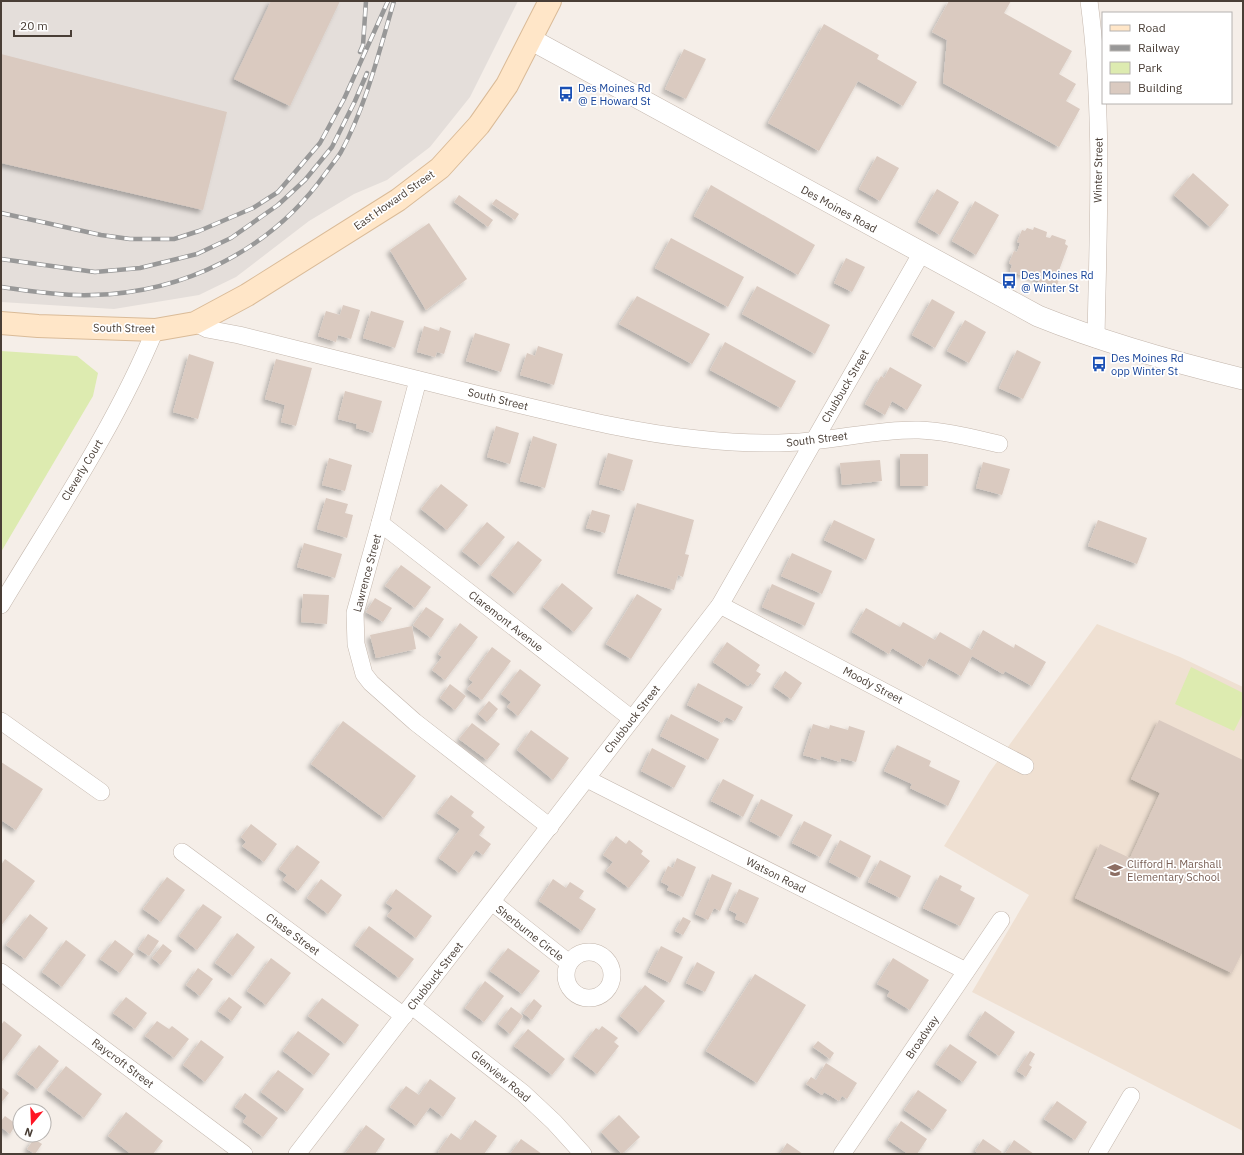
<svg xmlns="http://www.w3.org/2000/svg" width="1244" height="1155" viewBox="0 0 1244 1155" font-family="'IBM Plex Sans',sans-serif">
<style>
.industrial{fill:#e4deda}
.education{fill:#efe0d2}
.green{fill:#ddebb0}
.building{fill:#dacac0;filter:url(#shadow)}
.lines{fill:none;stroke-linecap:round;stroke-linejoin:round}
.minor-casing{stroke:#c4b7ad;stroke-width:18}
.tertiary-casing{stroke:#c4b7ad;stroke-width:22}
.secondary-casing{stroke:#dabb98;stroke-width:24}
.minor{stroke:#fff;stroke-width:17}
.tertiary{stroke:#fff;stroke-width:21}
.secondary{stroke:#ffe6c8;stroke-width:22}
.rail-casing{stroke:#989898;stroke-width:4.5}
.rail{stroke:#fff;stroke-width:3;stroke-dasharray:9;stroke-linecap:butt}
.labels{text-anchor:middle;stroke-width:3.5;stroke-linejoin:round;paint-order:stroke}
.transit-label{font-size:11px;fill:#164399;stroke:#fff;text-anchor:start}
.street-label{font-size:11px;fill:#493e36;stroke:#fff}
.education-label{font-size:11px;fill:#785e54;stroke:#fff;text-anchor:start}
</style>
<defs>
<filter id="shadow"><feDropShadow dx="-3.5" dy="3.5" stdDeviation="2" flood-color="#0004"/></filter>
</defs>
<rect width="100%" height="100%" fill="#f5eee8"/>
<!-- industrial -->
<path class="industrial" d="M1 1H518L470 97 430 147 387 180 354 194 309 221 236 277 199 295 114 309 1 302Z"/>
<!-- education -->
<path class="education" d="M1097 624 1180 657 1243 687V1131L972 992 1029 895 944 846 989 773Z"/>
<!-- green -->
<g class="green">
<path d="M1 351 77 356 98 373 93 396 1 552Z"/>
<path d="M1191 667 1243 693V713L1234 731 1175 704Z"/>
</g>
<!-- building -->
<g class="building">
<path d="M271 1H340L290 106 234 79Z"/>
<path d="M949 1H1011L1004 13 1072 51 1059 74 1076 84 1066 101 1080 109 1059 147 943 83 947 40 932 32Z"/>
<path d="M824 24 879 55 877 59 917 82 903 106 858 81 819 151 768 123Z"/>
<path d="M684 49 706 59 686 99 665 89Z"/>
<path d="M1 54 227 112 203 210 1 163Z"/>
<path d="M877 156 899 168 880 201 859 189Z"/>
<path d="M1193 173 1229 205 1210 227 1174 195Z"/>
<path d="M711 185 815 245 798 275 694 216Z"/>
<path d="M937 189 959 202 940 235 918 222Z"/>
<path d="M459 195 493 220 488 227 454 202Z"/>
<path d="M496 199 519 214 515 220 492 204Z"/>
<path d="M975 201 999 215 976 255 952 241Z"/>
<path d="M429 223 467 279 426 310 390 250Z"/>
<path d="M1034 227 1047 232 1046 237 1050 238 1052 235 1066 240 1065 244 1068 246 1058 273 1061 274 1057 285 1051 283 1050 287 1038 282 1039 279 1022 273 1021 275 1010 271 1012 265 1009 263 1014 251 1017 252 1020 243 1017 242 1022 230 1025 231 1027 228 1033 230Z"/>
<path d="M671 238 744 277 728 307 655 268Z"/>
<path d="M846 258 865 267 852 292 834 283Z"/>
<path d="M757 286 830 325 815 354 742 314Z"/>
<path d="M637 296 710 334 692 364 619 324Z"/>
<path d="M932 299 955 312 935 348 912 335Z"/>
<path d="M343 305 360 310 351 339 338 335 336 342 318 336 326 311 340 315Z"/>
<path d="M371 311 404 321 395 348 363 338Z"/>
<path d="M965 320 986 332 969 363 947 351Z"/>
<path d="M424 326 439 331 440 327 451 331 444 354 437 352 435 357 417 352Z"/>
<path d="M475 333 510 344 501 372 466 361Z"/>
<path d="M725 342 796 381 781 408 710 370Z"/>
<path d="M538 346 563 354 554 385 520 375 527 353 535 356Z"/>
<path d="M1017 350 1041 362 1023 399 999 388Z"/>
<path d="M189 354 214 362 198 419 173 412Z"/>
<path d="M276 359 312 368 296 426 281 422 285 405 265 399Z"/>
<path d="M890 367 922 385 907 410 892 401 885 415 865 404 881 376 884 378Z"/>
<path d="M345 391 382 401 373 433 356 428 357 424 338 419Z"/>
<path d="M496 426 519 433 510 464 487 457Z"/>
<path d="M533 436 557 444 545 488 520 481Z"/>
<path d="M608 453 633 460 624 491 599 484Z"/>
<rect x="900" y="454" width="28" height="32"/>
<path d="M329 458 352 465 345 491 322 485Z"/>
<path d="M880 460 882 481 842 485 840 463Z"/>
<path d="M983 462 1010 469 1002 495 976 488Z"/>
<path d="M441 484 468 505 447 530 421 509Z"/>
<path d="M326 498 348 504 345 513 353 515 347 538 317 529Z"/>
<path d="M637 503 694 520 685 554 689 555 683 577 678 575 674 590 617 573Z"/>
<path d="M592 510 610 515 605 533 586 528Z"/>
<path d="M834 520 875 539 866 560 824 540Z"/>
<path d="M1098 520 1147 538 1137 564 1088 546Z"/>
<path d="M487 522 505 537 481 566 462 551Z"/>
<path d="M518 541 542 560 515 594 491 575Z"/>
<path d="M304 543 342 554 335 578 297 567Z"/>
<path d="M792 553 832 571 822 594 781 576Z"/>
<path d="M401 565 431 587 415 608 385 586Z"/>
<path d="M562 583 593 608 574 632 543 607Z"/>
<path d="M772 584 815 603 805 626 762 607Z"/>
<path d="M303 594 329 595 327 624 301 622Z"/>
<path d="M637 594 662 609 631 659 606 644Z"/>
<path d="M375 598 392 608 383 622 366 612Z"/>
<path d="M426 607 444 619 431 638 413 625Z"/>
<path d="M866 608 900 627 903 622 935 640 940 632 972 650 983 630 1014 648 1015 644 1046 662 1032 686 1005 671 1003 674 972 656 961 676 929 658 924 667 892 648 889 654 852 632Z"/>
<path d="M460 623 478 637 445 680 432 670 442 657 438 654Z"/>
<path d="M412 626 416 649 376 658 370 635Z"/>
<path d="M727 642 760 665 756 671 761 674 753 685 750 683 748 686 713 662Z"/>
<path d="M492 647 511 661 482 700 467 689 473 682 469 679Z"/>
<path d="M520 669 541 685 518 716 507 707 511 702 501 694Z"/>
<path d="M785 671 802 683 791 699 774 687Z"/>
<path d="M698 683 743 707 735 721 726 717 722 723 687 705Z"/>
<path d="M450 684 466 696 455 710 440 698Z"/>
<path d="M489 701 498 709 487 722 478 714Z"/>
<path d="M671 714 719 739 708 760 660 736Z"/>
<path d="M1159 720 1243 760V951L1232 973 1075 898 1100 844 1130 858 1160 793 1131 779Z"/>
<path d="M343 721 416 776 384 818 311 764Z"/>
<path d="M472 723 500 744 487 760 459 739Z"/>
<path d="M813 724 829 729 830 725 848 730 849 726 865 731 856 762 841 758 840 762 821 756 820 760 803 755Z"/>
<path d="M531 730 569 758 553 780 517 750Z"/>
<path d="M897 745 931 761 929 766 960 781 948 806 910 788 912 784 884 771Z"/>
<path d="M652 748 686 766 674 788 641 771Z"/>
<path d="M1 762 43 789 16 830 1 820Z"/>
<path d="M723 779 754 795 743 817 711 801Z"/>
<path d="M451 795 474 812 471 816 485 827 479 835 491 844 483 855 476 850 459 873 439 858 460 829 437 813Z"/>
<path d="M761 799 793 815 781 837 750 821Z"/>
<path d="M804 821 832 835 820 857 792 843Z"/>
<path d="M251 824 277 844 264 862 242 846 246 842 241 837Z"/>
<path d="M616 836 626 844 629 840 643 851 641 854 650 861 629 888 606 871 613 862 603 855Z"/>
<path d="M840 840 871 856 860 878 829 862Z"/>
<path d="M297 845 320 862 298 891 283 880 287 875 279 869Z"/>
<path d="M677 858 696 867 683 897 667 890 669 886 661 882 668 866 673 868Z"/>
<path d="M5 859 35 881 1 926V865Z"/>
<path d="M880 860 911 876 900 898 868 882Z"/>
<path d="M712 874 732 883 720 911 714 908 708 920 695 914Z"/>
<path d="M940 875 962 886 960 890 975 898 960 926 923 908Z"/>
<path d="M167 877 185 890 161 922 143 909Z"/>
<path d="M321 879 342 895 328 914 307 898Z"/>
<path d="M553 879 566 888 570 882 584 891 579 898 596 909 582 931 539 901Z"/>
<path d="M396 889 432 916 416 938 387 916 393 908 386 903Z"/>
<path d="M739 889 759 898 747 924 735 919 737 914 729 910Z"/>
<path d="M203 904 222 917 197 950 179 936Z"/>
<path d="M30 914 48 928 25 959 6 945Z"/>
<path d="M683 917 691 921 683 935 675 931Z"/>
<path d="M369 926 414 959 399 978 355 945Z"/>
<path d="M237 933 255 947 233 976 215 963Z"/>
<path d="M148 934 159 941 149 956 138 949Z"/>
<path d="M66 940 86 955 62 987 42 972Z"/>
<path d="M115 940 134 954 120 973 100 959Z"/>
<path d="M163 944 172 951 161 965 152 958Z"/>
<path d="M661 946 683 957 670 983 648 972Z"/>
<path d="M508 948 540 971 522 994 490 971Z"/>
<path d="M271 958 291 973 266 1005 247 991Z"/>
<path d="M893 958 929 980 910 1010 887 996 890 991 877 984Z"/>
<path d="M697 962 715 972 705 992 686 983Z"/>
<path d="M198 968 213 979 200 996 186 985Z"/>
<path d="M755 974 806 1005 757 1083 706 1051Z"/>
<path d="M485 981 504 996 484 1022 465 1008Z"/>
<path d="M645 985 665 1001 640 1033 620 1016Z"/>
<path d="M126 997 147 1013 135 1029 113 1013Z"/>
<path d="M229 997 242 1007 232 1021 218 1011Z"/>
<path d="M322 998 359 1025 345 1044 308 1016Z"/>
<path d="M534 999 542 1006 532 1020 523 1013Z"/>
<path d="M511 1007 523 1016 510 1034 498 1024Z"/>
<path d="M985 1011 1015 1032 999 1056 969 1035Z"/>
<path d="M4 1021 22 1035 1 1063V1025Z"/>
<path d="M157 1021 169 1029 172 1026 189 1039 174 1058 145 1036Z"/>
<path d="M602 1026 618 1038 614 1042 619 1046 597 1074 574 1056 596 1028 599 1030Z"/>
<path d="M528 1029 565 1059 552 1075 514 1046Z"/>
<path d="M298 1031 330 1054 314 1075 283 1051Z"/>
<path d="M201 1040 224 1057 205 1082 183 1065Z"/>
<path d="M818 1041 834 1053 830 1059 813 1047Z"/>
<path d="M950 1044 977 1062 963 1082 936 1064Z"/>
<path d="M39 1045 59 1061 37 1089 17 1074Z"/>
<path d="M1030 1051 1035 1054 1029 1065 1032 1067 1026 1077 1017 1071Z"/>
<path d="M826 1063 857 1083 847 1099 842 1096 839 1101 824 1092 822 1095 806 1084 811 1077 816 1080Z"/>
<path d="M66 1066 102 1094 84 1118 47 1090Z"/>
<path d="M278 1070 304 1089 287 1112 261 1092Z"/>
<path d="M430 1079 456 1098 443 1117 430 1107 416 1126 390 1107 406 1086 419 1095Z"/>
<path d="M1 1087 9 1093 1 1103Z"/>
<path d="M918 1090 947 1110 933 1130 904 1110Z"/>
<path d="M245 1093 278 1118 263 1137 243 1122 247 1116 235 1107Z"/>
<path d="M1057 1101 1087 1122 1075 1140 1044 1119Z"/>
<path d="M126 1112 163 1141 153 1154H131L108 1136Z"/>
<path d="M619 1115 640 1137 622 1154 601 1132Z"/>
<path d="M5 1116 16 1124 10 1134 1 1127V1121Z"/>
<path d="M475 1120 497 1136 484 1154H441L438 1152 451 1133 461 1140Z"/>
<path d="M901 1121 927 1139 917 1154H908L888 1140Z"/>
<path d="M366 1125 385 1139 375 1154H345Z"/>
<path d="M34 1139 42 1144 35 1154 27 1149Z"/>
<path d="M521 1139 542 1154H510Z"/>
<path d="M983 1139 1002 1152 1000 1154H979L975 1151Z"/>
<path d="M1014 1140 1034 1154H1005Z"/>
<path d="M787 1143 803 1154H780Z"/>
</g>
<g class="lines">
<!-- minor casing -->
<g class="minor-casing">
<g id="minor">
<path d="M1089 1C1104 113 1098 226 1096 339"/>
<path d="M195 323 207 329 239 335C323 356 408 377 492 398 560 414 628 432 698 439 735 443 773 445 810 441 846 438 882 429 919 430 946 431 972 438 999 444"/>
<path d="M418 380 380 523 355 613 356 644 364 674 371 683 415 722 550 827"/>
<path d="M380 523 632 719"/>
<path d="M1 605C55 515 115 427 155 330"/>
<path d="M720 605 1025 766"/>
<path d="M1 721 101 792"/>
<path d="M587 779 966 971"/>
<path d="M182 852 404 1016"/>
<path d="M492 902 569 963"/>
<circle cx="589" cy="975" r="23"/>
<path d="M1 972 244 1154"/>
<path d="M412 1006 523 1093 554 1122 583 1154"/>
<path d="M297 1154 720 605 921 254"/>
<path d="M842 1154 1001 920"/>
<path d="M1097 1154 1131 1096"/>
</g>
</g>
<!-- tertiary casing -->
<g class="tertiary-casing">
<path id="tertiary" d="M532 40 1038 316C1105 343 1173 362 1243 379"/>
</g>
<!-- secondary casing -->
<g class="secondary-casing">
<path id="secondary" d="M1 323 38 326 155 330 195 323 247 295 398 200 440 168 479 125 507 85 550 1"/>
</g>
<!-- minor -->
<use href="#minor" class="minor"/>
<!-- tertiary -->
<use href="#tertiary" class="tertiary"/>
<!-- secondary -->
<use href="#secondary" class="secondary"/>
<!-- rail casing -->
<g class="rail-casing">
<g id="rail">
<path d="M360 52 363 45 366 1"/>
<path d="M1 213 101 235 130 239H174L199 231 253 208 278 192 320 143 344 99 388 1"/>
<path d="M1 259 95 272 140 268 197 254 231 238 278 205 305 180 332 147 355 101 367 73"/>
<path d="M1 287C31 291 61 296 92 295 184 293 271 250 325 174 330 167 336 160 341 152 366 106 379 52 394 1"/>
</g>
</g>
<!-- rail -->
<use href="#rail" class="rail"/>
</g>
<!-- icons -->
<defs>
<g id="bus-bare" transform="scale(1.2)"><path d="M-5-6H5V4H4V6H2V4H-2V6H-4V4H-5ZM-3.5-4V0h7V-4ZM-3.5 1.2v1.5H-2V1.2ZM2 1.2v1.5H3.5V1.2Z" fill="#1a4fb4" stroke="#fff" stroke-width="2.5" paint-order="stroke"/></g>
<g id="school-bare" transform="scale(1.2)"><path d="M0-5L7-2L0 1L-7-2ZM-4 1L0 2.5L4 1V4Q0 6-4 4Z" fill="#8d6e63" stroke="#fff" stroke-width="2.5" paint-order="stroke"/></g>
</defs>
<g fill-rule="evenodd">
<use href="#bus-bare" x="566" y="94"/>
<use href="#bus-bare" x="1009" y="281"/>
<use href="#bus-bare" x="1099" y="364"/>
<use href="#school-bare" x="1115" y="870"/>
</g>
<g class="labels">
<!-- transit labels -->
<g class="transit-label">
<text x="578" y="92">Des Moines Rd<tspan x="578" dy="13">@ E Howard St</tspan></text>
<text x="1021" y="279">Des Moines Rd<tspan x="1021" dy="13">@ Winter St</tspan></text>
<text x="1111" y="362">Des Moines Rd<tspan x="1111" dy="13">opp Winter St</tspan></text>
</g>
<!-- street labels -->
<g class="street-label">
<text transform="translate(1098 170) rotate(-89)" y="4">Winter Street</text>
<text transform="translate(394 200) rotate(-35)" y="4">East Howard Street</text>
<text transform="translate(839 209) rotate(29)" y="4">Des Moines Road</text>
<text transform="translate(124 328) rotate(1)" y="4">South Street</text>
<text transform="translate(845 386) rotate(-60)" y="4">Chubbuck Street</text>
<text transform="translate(498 399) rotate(14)" y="4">South Street</text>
<text transform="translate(817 439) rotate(-7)" y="4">South Street</text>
<text transform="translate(82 470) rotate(-59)" y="4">Cleverly Court</text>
<text transform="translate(367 573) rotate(-75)" y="4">Lawrence Street</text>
<text transform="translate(506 621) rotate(38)" y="4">Claremont Avenue</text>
<text transform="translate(873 685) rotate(28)" y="4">Moody Street</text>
<text transform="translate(632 719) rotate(-52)" y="4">Chubbuck Street</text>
<text transform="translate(776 875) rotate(27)" y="4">Watson Road</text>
<text transform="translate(530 933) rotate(38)" y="4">Sherburne Circle</text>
<text transform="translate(293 934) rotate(36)" y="4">Chase Street</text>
<text transform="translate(435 976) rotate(-52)" y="4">Chubbuck Street</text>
<text transform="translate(922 1037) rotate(-56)" y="4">Broadway</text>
<text transform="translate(123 1063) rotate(37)" y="4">Raycroft Street</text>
<text transform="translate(501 1076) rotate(40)" y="4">Glenview Road</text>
</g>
<!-- education labels -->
<g class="education-label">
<text x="1127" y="868">Clifford H. Marshall<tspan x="1127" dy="13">Elementary School</tspan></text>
</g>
</g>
<!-- border -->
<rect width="1244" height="1155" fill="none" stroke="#493e36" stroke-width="4"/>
<!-- legend -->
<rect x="1102" y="12" width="130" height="92" fill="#ffffff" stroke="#b6b2af"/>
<rect x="1110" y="25" width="20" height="6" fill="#ffe6c8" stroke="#b6b2af"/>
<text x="1138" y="32" font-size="12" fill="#493e36">Road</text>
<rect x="1110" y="45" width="20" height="6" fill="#989898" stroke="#b6b2af"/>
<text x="1138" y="52" font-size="12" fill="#493e36">Railway</text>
<rect x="1110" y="62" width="20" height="12" fill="#ddebb0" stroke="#b6b2af"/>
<text x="1138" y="72" font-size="12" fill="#493e36">Park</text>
<rect x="1110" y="82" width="20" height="12" fill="#dacac0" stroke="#b6b2af"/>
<text x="1138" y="92" font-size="12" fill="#493e36">Building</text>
<!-- north arrow -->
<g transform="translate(32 1123) rotate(199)"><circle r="19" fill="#ffffff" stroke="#b6b2af"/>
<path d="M0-3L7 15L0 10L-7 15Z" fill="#ff1524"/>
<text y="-6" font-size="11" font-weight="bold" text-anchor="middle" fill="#493e36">N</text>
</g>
<!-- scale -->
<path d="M14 30v6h57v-6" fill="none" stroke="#493e36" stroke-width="2"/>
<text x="20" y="30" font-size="12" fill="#493e36" stroke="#ffffff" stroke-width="3" paint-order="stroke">20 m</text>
</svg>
